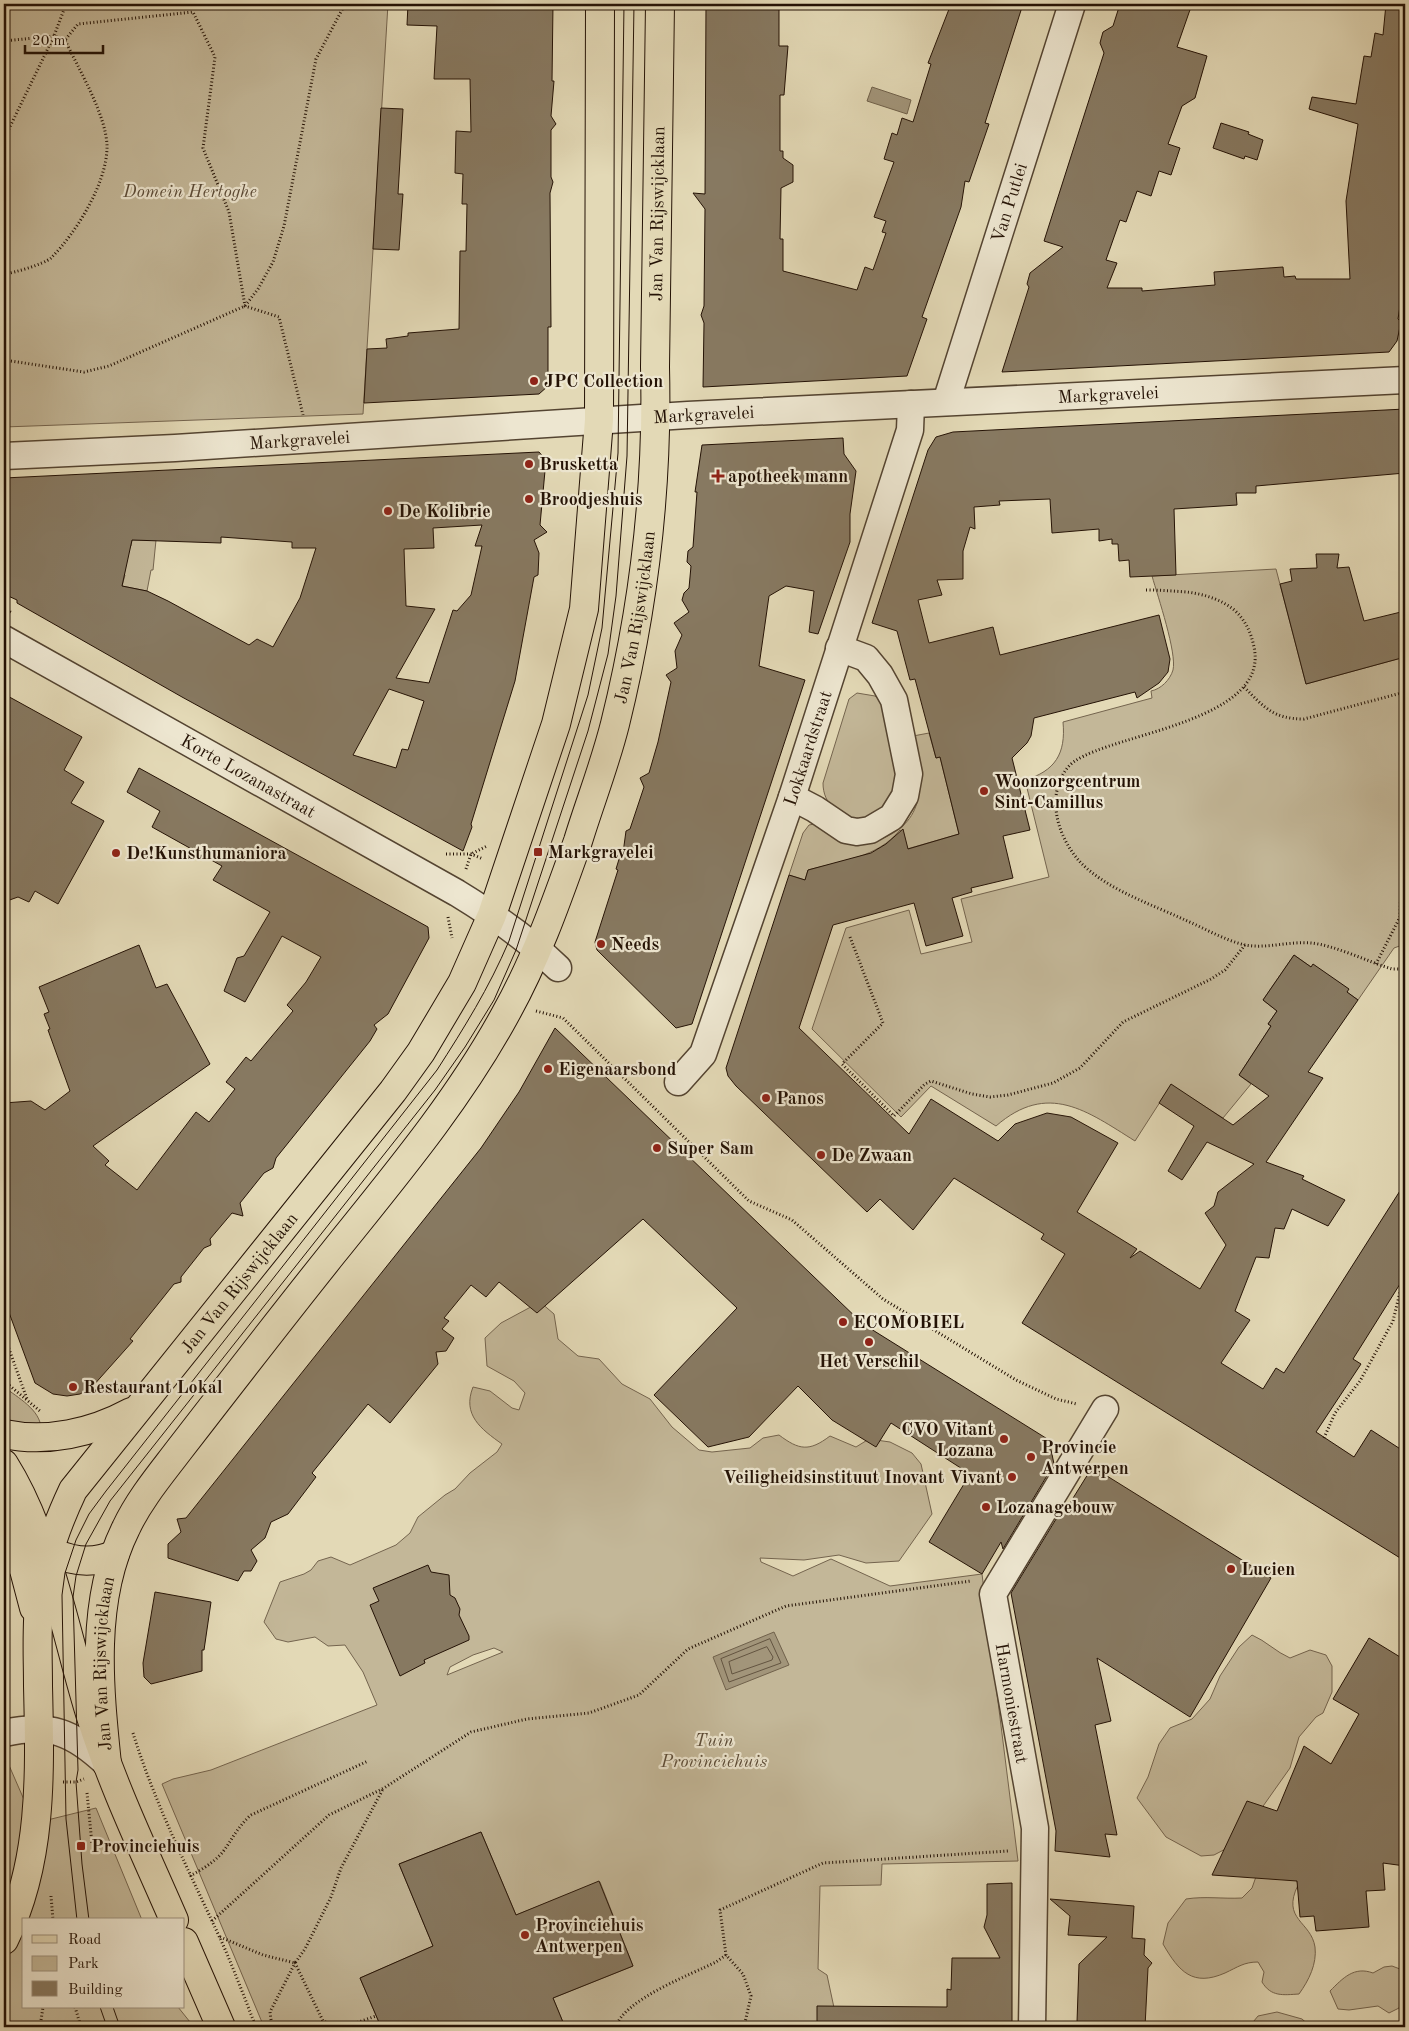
<svg xmlns="http://www.w3.org/2000/svg" width="1409" height="2031" viewBox="0 0 1409 2031" font-family="'Old Standard TT',serif">
<style>
.green{fill:#c3b798;stroke:#74644e;fill-rule:evenodd}
.water{fill:#a2957a;stroke:#70614b}
.lines{fill:none;stroke-linecap:round;stroke-linejoin:round}
.shore{stroke:#635440;stroke-width:1}
.building{fill:#877961;stroke:#241205;fill-rule:evenodd}
.minor-casing{stroke:#544431;stroke-width:29}
.major-casing{stroke:#241205;stroke-width:30}
.path{stroke:#241205;stroke-width:3;stroke-dasharray:1 2.5;stroke-linecap:butt}
.minor{stroke:#ede6d0;stroke-width:26}
.major{stroke:#e3d9b6;stroke-width:28}
.tram{stroke:#241205;stroke-width:1}
.poi-dot{fill:#8f2418;stroke:#ede6d0;stroke-width:2}
.labels{text-anchor:middle;stroke-width:4.5;stroke-linejoin:round;paint-order:stroke}
.park-label{font-size:18px;font-style:italic;fill:#5c4c38;stroke:#ede6d0}
.street-label{font-size:18px;fill:#241205;stroke:#ede6d0}
.poi-label{font-size:18px;font-weight:bold;fill:#241205;stroke:#ede6d0;text-anchor:start}
</style>
<rect width="100%" height="100%" fill="#e3d9b6"/>
<filter id="stains"><feTurbulence type="fractalNoise" baseFrequency=".004" numOctaves="4"/><feColorMatrix values="0 0 0 0 .2 0 0 0 0 .09 0 0 0 0 .02 0 0 0 .5 -.17"/></filter>
<radialGradient id="worn" r=".72"><stop offset=".6" stop-color="#630" stop-opacity="0"/><stop offset="1" stop-color="#630" stop-opacity=".3"/></radialGradient>
<!-- green -->
<g class="green">
<path d="M4 4H388L363 414 4 427Z"/>
<path d="M132 540H156L153 570H151L147 591 122 586 125 575 98 569 103 543 131 546Z"/>
<path d="M1276 569 1306 684 1405 657V944L1394 948 1358 1000 1294 955 1263 1000 1277 1011 1268 1024 1271 1026 1239 1075 1251 1084 1223 1118 1171 1085 1135 1141C1087 1111 1048 1081 996 1126L931 1086 901 1117 812 1029 846 928 909 910 921 954 972 942 961 899 1049 877 1025 780C1055 771 1066 754 1063 722L1152 698 1151 691C1161 689 1170 680 1173 670 1177 653 1158 597 1152 576Z"/>
<path d="M857 693 875 696 882 702 900 776 893 803 858 821C839 815 823 805 823 783L849 699Z"/>
<path d="M929 733 936 758 940 757 959 834 907 849 900 830C877 858 841 861 808 870L805 880 789 875 803 833 809 825 814 824 879 840C931 819 920 781 913 736Z"/>
<path d="M540 1302 554 1314 558 1339 578 1356 599 1359 622 1384 650 1399 672 1427 699 1450 712 1452 750 1448 763 1438 779 1435C799 1450 809 1452 830 1436L856 1447 869 1439 890 1442 912 1453 921 1464 932 1514 899 1561 866 1563 839 1555 804 1560 760 1558 761 1562 793 1576 831 1559 890 1586 982 1574 1018 1861 882 1864 881 1885 820 1886 818 1969 827 1975 836 2017 835 2027H565L553 1998 633 1966 600 1882 516 1915 481 1832 399 1864 433 1946 360 1978 381 2027H264L162 1784 173 1779 211 1770 377 1705 363 1672 345 1645 328 1646 315 1637 288 1642 276 1639 264 1622 280 1582 304 1574 311 1570 318 1561 331 1557 350 1565 396 1545 410 1533 418 1517 445 1495 455 1489 470 1473 497 1452 502 1444C481 1429 462 1415 473 1387L490 1391 512 1408 519 1410 525 1393 514 1381 487 1366 485 1338 501 1323ZM494 1648 503 1652 447 1675 450 1667 473 1655Z"/>
<path d="M4 1387C17 1397 41 1410 41 1429L4 1422Z"/>
<path d="M1252 1635C1266 1641 1276 1652 1290 1658L1310 1650 1326 1655 1332 1666V1692L1323 1713 1316 1717 1299 1737 1290 1768 1237 1843 1214 1855 1201 1856 1166 1837 1137 1798 1148 1777 1159 1744 1170 1728 1192 1719 1210 1699 1220 1676 1239 1647Z"/>
<path d="M4 1761 8 1763 25 1802 23 1826 96 1808 142 1920H24V2007H178L194 2027H4Z"/>
<path d="M1258 1871 1296 1878 1298 1885C1281 1920 1311 1921 1315 1947 1317 1964 1309 1980 1299 1994 1283 1995 1271 1997 1262 1982L1264 1972 1258 1962C1244 1962 1238 1967 1225 1973 1193 1987 1179 1972 1163 1944L1168 1923 1186 1899C1205 1896 1223 1899 1242 1898L1252 1888Z"/>
<path d="M1392 1966 1400 1969 1405 1975V1995L1399 2008 1389 2013 1378 2006 1349 2010 1338 2009 1330 1991C1343 1978 1354 1966 1373 1973L1384 1967Z"/>
<path d="M1277 2012 1302 2019 1311 2027H1249L1258 2016Z"/>
</g>
<!-- water -->
<g class="water">
<path d="M872 87 911 100 907 114 867 101Z"/>
<path d="M774 1632 789 1665 726 1690 713 1657Z"/>
</g>
<g class="lines">
<!-- shore -->
<g class="shore">
<path d="M770 1639 781 1663 729 1682 721 1659Z"/>
<path d="M767 1647 773 1657 772 1660 732 1674 729 1662Z"/>
</g>
</g>
<!-- building -->
<g class="building">
<path d="M408 4H553L552 81H554L551 116 556 124 551 130V177L553 182 550 193 551 327H548V386L539 394 364 403 367 349 387 348 386 339 408 336V333L459 329 460 251H466L467 204H462L463 174 455 173 456 131 471 132 470 79H434L437 26 407 25Z"/>
<path d="M706 4H779V46H788L784 95H780V151H783V158L793 165V182L781 188 780 239H783V271L857 290 865 267 873 270 886 233 882 232 886 221 874 217 894 162 884 159 892 133 897 135 902 118 913 122 931 64 928 63 951 4H1023L985 123 989 124 969 182 965 181 961 207 922 317 927 319 907 376 703 387 704 323 701 315 704 306 705 209 693 193 705 194Z"/>
<path d="M1120 4H1192L1177 47 1207 56 1195 98 1182 106 1168 144 1180 148 1171 175 1159 171 1151 196 1137 191 1126 222 1120 220 1106 260 1117 263 1107 288H1142V291L1215 285 1214 272 1241 270 1283 267 1284 277 1295 276 1296 279H1350L1346 201 1358 124 1309 109 1312 97 1356 104 1364 56 1371 57 1375 33 1383 35 1386 4H1405V274L1398 319 1401 322 1397 341 1389 352 1002 372 1029 287 1027 284 1030 273 1063 247 1044 241 1104 53 1100 43 1101 39 1103 32 1113 26Z"/>
<path d="M381 108 403 109 398 194H403L399 250 373 249Z"/>
<path d="M1221 123 1249 132 1248 134 1263 140 1257 160 1245 156 1244 159 1213 148Z"/>
<path d="M1405 409V473L1256 486V493H1236L1237 505 1174 509 1176 575 1130 577 1129 560 1119 561 1118 544H1112V539L1099 541V529L1052 533 1050 499 999 501 1000 505 974 507 975 529 970 527 963 551V579L937 580 942 595 918 600 929 643 993 627 1000 655 1159 615 1170 659 1168 672 1159 683 1137 698 1135 692 1034 718 1031 736 1027 743 1012 758 1030 830 1003 836 1013 878 971 888 972 892 952 898 963 936 926 946 914 903 833 925 799 1028 909 1134 931 1099 998 1141 1015 1124 1047 1113 1071 1117 1118 1143 1077 1212 1137 1249 1130 1258 1140 1251 1200 1289 1226 1245 1205 1213 1214 1206 1218 1192 1254 1164 1207 1142 1182 1180 1168 1171 1194 1126 1159 1103 1171 1084 1233 1125 1269 1096 1239 1075 1271 1026 1268 1024 1277 1011 1263 1000 1294 955 1311 967 1313 964 1349 989 1347 992 1358 1000 1308 1072 1323 1078 1266 1162 1304 1176 1302 1179 1345 1200 1328 1226 1292 1209 1284 1229 1275 1228 1269 1258 1256 1257 1235 1311 1250 1320 1221 1363 1263 1389 1276 1368 1284 1373 1405 1183V1276L1353 1359 1361 1364 1316 1432 1354 1457 1371 1430 1405 1452V1561L1022 1323 1065 1254 1041 1239 1044 1234 954 1178 913 1230 880 1199 867 1212 736 1086 728 1076 726 1068 789 875 805 880 808 870 871 853 886 844 903 829 908 849 959 834 940 757 936 758 915 679 910 680 897 631 872 623 928 450 936 437 953 432Z"/>
<path d="M843 438 844 454 856 471 850 514V542L818 634 809 632 814 591 786 586 769 596 759 666 805 680 692 1024 676 1028 597 950 595 942 618 870 616 869 620 856 623 853 626 831 630 829 644 787 640 778 649 773 658 742 671 682 666 675 677 668 675 651 682 635 674 623 689 612 682 600 684 593 689 588 691 566 687 562 688 551 693 547 697 492H695L702 445Z"/>
<path d="M539 452 546 460 540 525 547 532 534 540 539 553 538 575 534 577 515 681 471 824 472 827 463 851 182 697 17 603V600L6 595V583H4V478ZM482 525 475 546H482L471 595 457 611 453 610 429 683 396 678 435 609 406 606 404 549 434 548 433 528ZM221 537 292 542V548H316L300 598 273 647 257 639 249 645 168 601 147 591 122 586 132 540 221 543ZM389 689 424 701 408 750 402 749 396 768 353 755Z"/>
<path d="M1316 554H1339L1337 568 1349 567 1364 621 1405 611V657L1306 684 1280 584 1292 581 1290 569 1317 568Z"/>
<path d="M4 694 82 737 64 770 84 782 71 803 104 821 58 904 35 891 29 902 18 897 4 902Z"/>
<path d="M139 768 410 917 428 927 429 938 388 1014 374 1025 377 1029 370 1041 276 1158 273 1168 264 1173 240 1203 243 1216 232 1213 210 1239 211 1245 204 1248 181 1277V1282L174 1284 130 1339 133 1341 92 1387 80 1394 67 1396 53 1394 35 1383 4 1299V1103L31 1101 45 1110 70 1091 48 1030 50 1029 44 1014 49 1012 39 987 139 945 156 988 167 984 210 1064 93 1146 109 1161 105 1165 137 1190 196 1112 209 1122 235 1089 226 1082 246 1057 251 1061 293 1011 287 1005 306 982 321 957 282 936 245 1002 224 991 237 958 244 956 270 912 213 880 222 866 152 827 160 811 127 792Z"/>
<path d="M555 1028 863 1324 1049 1440 1054 1464 1003 1549 1001 1542 982 1574 929 1542 970 1474 891 1423 876 1447 832 1420 798 1386 749 1437 708 1447 654 1395 737 1308 643 1219 537 1313 499 1282 486 1297 471 1285 444 1318 449 1321 442 1329 454 1338 446 1351 436 1352 438 1364 390 1423 368 1404 312 1473 316 1477 288 1514 271 1522 265 1538 251 1550 257 1561 251 1571H244L238 1581 168 1558V1544L181 1532 177 1519 186 1518 481 1148 519 1092Z"/>
<path d="M1099 1471 1271 1578 1190 1717 1097 1658 1111 1721 1095 1725 1117 1835 1105 1834 1110 1857 1055 1851 1056 1831 1011 1593 1064 1506 1065 1511 1088 1474Z"/>
<path d="M428 1565 431 1572 449 1575 450 1595 455 1598 460 1609 459 1615 469 1636V1640L424 1660 425 1663 400 1676 370 1605 379 1601 373 1588Z"/>
<path d="M155 1592 211 1602 204 1650H202V1671L151 1684 144 1677 143 1663Z"/>
<path d="M1369 1638 1405 1660V1866L1383 1863 1385 1890 1366 1891 1369 1927 1316 1931 1314 1916 1300 1917 1297 1881 1212 1875 1247 1801 1277 1811 1304 1746 1331 1764 1359 1714 1333 1699Z"/>
<path d="M481 1832 516 1915 599 1881 633 1966 553 1998 565 2027H381L360 1978 433 1946 399 1864Z"/>
<path d="M1012 1883V2027H817V2006L947 2007V1989L951 1990 952 1958H1000L984 1927 987 1915V1884Z"/>
<path d="M1050 1899 1134 1906 1132 1938 1145 1939 1144 1955 1152 1963 1148 1968 1145 2027H1092V2023L1077 2022 1079 1964 1107 1937 1068 1935 1070 1916Z"/>
</g>
<g class="lines">
<!-- minor casing -->
<g class="minor-casing">
<g id="minor">
<path id="s1" d="M946 402 1072 4"/>
<path id="s2" d="M4 456 175 448 688 415 1405 380"/>
<path id="s3" d="M4 639 457 893C493 915 528 939 558 968"/>
<path d="M792 797 815 809 846 830 857 832 870 830 892 817 905 796 909 774 894 700 880 675 866 658 839 648"/>
<path id="s4" d="M678 1082 703 1054 792 797 910 430 911 404"/>
<path d="M4 1733C50 1723 73 1732 107 1764"/>
<path d="M1032 2027 1035 1828 993 1594 1105 1409"/>
</g>
</g>
<!-- major casing -->
<g class="major-casing">
<g id="major">
<path d="M4 1434C47 1443 92 1433 131 1412"/>
<path d="M4 1464C49 1535 66 1637 91 1717 113 1787 145 1853 174 1920"/>
<path d="M4 1517C33 1545 74 1574 115 1554"/>
<path d="M4 1527 24 1570 34 1608"/>
<path id="s5" d="M107 1764C99 1687 90 1600 126 1528 139 1500 160 1475 179 1450 230 1384 281 1318 333 1253 394 1177 458 1101 505 1015 536 960 557 900 578 841 590 802 605 764 615 724 644 607 658 488 655 367L660 4"/>
<path id="s6" d="M4 1940C43 1862 40 1771 38 1686 38 1656 36 1625 40 1595 44 1558 57 1524 73 1490L393 1091 421 1052 462 983 492 915 556 724 584 609 599 420 600 4"/>
<path d="M184 1942 221 2027"/>
</g>
</g>
<!-- path -->
<g class="path">
<path d="M4 41 54 36 65 40 78 24 193 12 215 57 203 148 229 212 245 306 279 317 303 415"/>
<path d="M4 139 54 36 66 4"/>
<path d="M4 274C14 273 44 264 51 258 76 233 107 183 107 147 107 116 78 68 65 40"/>
<path d="M4 360 84 372 109 366 245 306 258 289 273 262 284 226 316 59 345 4"/>
<path d="M1146 590C1160 590 1173 591 1187 592 1203 594 1220 599 1233 609 1245 619 1251 632 1254 647 1270 721 1116 733 1075 761 1061 770 1054 792 1056 808 1057 828 1068 849 1081 863 1108 890 1151 904 1185 920 1204 928 1224 940 1245 945 1267 949 1289 941 1311 943 1334 945 1369 962 1392 969H1405"/>
<path d="M4 608 12 613"/>
<path d="M1244 687C1264 707 1273 719 1304 719L1405 692"/>
<path d="M446 854H471L483 859"/>
<path d="M466 869 471 854 487 846"/>
<path d="M448 917 452 938"/>
<path d="M850 937 883 1023 842 1064 894 1116 925 1084 931 1081 972 1094 990 1097 1008 1095 1053 1083 1080 1068 1123 1022 1211 979 1225 970 1245 945"/>
<path d="M1376 964 1400 917 1403 806H1405"/>
<path d="M536 1011 563 1018 749 1201 792 1220 883 1299 1016 1380 1056 1399 1077 1404"/>
<path d="M4 1335 27 1399"/>
<path d="M4 1381 40 1411"/>
<path d="M1324 1438 1335 1413 1360 1381 1393 1321 1400 1292 1404 1287 1405 1288"/>
<path d="M133 1733C155 1804 188 1869 219 1936 233 1966 244 1997 256 2027"/>
<path d="M63 1782H76L84 1779"/>
<path d="M87 1793 92 1844"/>
<path d="M190 1876C201 1870 213 1863 222 1853 232 1840 238 1826 251 1815L368 1761"/>
<path d="M51 1896 53 1920"/>
<path d="M212 1921 329 1815 384 1788 471 1732 527 1719 589 1713 639 1695 688 1649 786 1606 971 1581"/>
<path d="M220 1937 263 1955 295 1963 305 1949 331 1897 341 1868 383 1789"/>
<path d="M75 2007 81 2027"/>
<path d="M40 2027 43 2007"/>
<path d="M272 2027 270 2012 295 1963 323 2021 338 2027"/>
<path d="M344 2027 376 2016"/>
<path d="M616 2027C623 2000 692 1974 716 1962L726 1955"/>
<path d="M744 2027 751 1996 743 1974 726 1955 720 1910 823 1863 1008 1851"/>
</g>
<!-- minor -->
<use href="#minor" class="minor"/>
<!-- major -->
<use href="#major" class="major"/>
<!-- tram -->
<g class="tram">
<path d="M77 1920 66 1819 62 1595 65 1573 76 1540 89 1514 106 1491 437 1070C464 1028 489 988 509 941L588 695 602 628 618 453 624 4"/>
<path d="M89 1920 82 1864 76 1782 78 1770 73 1597 76 1576 86 1544 110 1501 435 1090 465 1047 494 1000 516 950 588 731 608 654 616 596 627 456 634 4"/>
<path d="M100 2007 107 2027"/>
<path d="M113 2007 120 2027"/>
</g>
</g>
<!-- markers -->
<g class="poi-dot">
<circle cx="534" cy="381" r="5"/>
<circle cx="529" cy="464" r="5"/>
<path d="M715.5 468.5h5v5h5v5h-5v5h-5v-5h-5v-5h5z"/>
<circle cx="529" cy="499" r="5"/>
<circle cx="388" cy="511" r="5"/>
<circle cx="984" cy="791" r="5"/>
<rect x="533" y="847" width="10" height="10" rx="2.5"/>
<circle cx="116" cy="853" r="5"/>
<circle cx="601" cy="944" r="5"/>
<circle cx="548" cy="1069" r="5"/>
<circle cx="766" cy="1098" r="5"/>
<circle cx="657" cy="1148" r="5"/>
<circle cx="821" cy="1155" r="5"/>
<circle cx="843" cy="1322" r="5"/>
<circle cx="869" cy="1342" r="5"/>
<circle cx="73" cy="1387" r="5"/>
<circle cx="1004" cy="1439" r="5"/>
<circle cx="1031" cy="1457" r="5"/>
<circle cx="1012" cy="1477" r="5"/>
<circle cx="986" cy="1507" r="5"/>
<circle cx="1231" cy="1569" r="5"/>
<rect x="76" y="1841" width="10" height="10" rx="2.5"/>
<circle cx="525" cy="1935" r="5"/>
</g>
<g class="labels">
<!-- park labels -->
<g class="park-label">
<text x="190" y="197">Domein Hertoghe</text>
<text x="714" y="1746">Tuin<tspan x="714" dy="21">Provinciehuis</tspan></text>
</g>
<!-- street labels -->
<g class="street-label">
<text dy="6" stroke="none"><textPath href="#s1" startOffset="209">Van Putlei</textPath></text>
<text dy="6" stroke="none"><textPath href="#s5" startOffset="1704">Jan Van Rijswijcklaan</textPath></text>
<text dy="6" stroke="none"><textPath href="#s2" startOffset="1106">Markgravelei</textPath></text>
<text dy="6" stroke="none"><textPath href="#s2" startOffset="701">Markgravelei</textPath></text>
<text dy="6" stroke="none"><textPath href="#s2" startOffset="296">Markgravelei</textPath></text>
<text dy="6" stroke="none"><textPath href="#s5" startOffset="1299">Jan Van Rijswijcklaan</textPath></text>
<text dy="6" stroke="none"><textPath href="#s4" startOffset="361">Lokkaardstraat</textPath></text>
<text dy="6" stroke="none"><textPath href="#s3" startOffset="280">Korte Lozanastraat</textPath></text>
<text dy="6" stroke="none"><textPath href="#s6" startOffset="726">Jan Van Rijswijcklaan</textPath></text>
<text dy="6" stroke="none"><textPath href="#s5" startOffset="101">Jan Van Rijswijcklaan</textPath></text>
<text transform="translate(1012 1703) rotate(80)" y="6">Harmoniestraat</text>
</g>
<!-- poi labels -->
<g class="poi-label">
<text x="544" y="387">JPC Collection</text>
<text x="539" y="470">Brusketta</text>
<text x="728" y="482">apotheek mann</text>
<text x="539" y="505">Broodjeshuis</text>
<text x="398" y="517">De Kolibrie</text>
<text x="994" y="787">Woonzorgcentrum<tspan x="994" dy="21">Sint-Camillus</tspan></text>
<text x="548" y="858">Markgravelei</text>
<text x="126" y="859">De!Kunsthumaniora</text>
<text x="611" y="950">Needs</text>
<text x="558" y="1075">Eigenaarsbond</text>
<text x="776" y="1104">Panos</text>
<text x="667" y="1154">Super Sam</text>
<text x="831" y="1161">De Zwaan</text>
<text x="853" y="1328">ECOMOBIEL</text>
<text x="869" y="1367" text-anchor="middle">Het Verschil</text>
<text x="83" y="1393">Restaurant Lokal</text>
<text x="994" y="1435" text-anchor="end">CVO Vitant<tspan x="994" dy="21">Lozana</tspan></text>
<text x="1041" y="1453">Provincie<tspan x="1041" dy="21">Antwerpen</tspan></text>
<text x="1002" y="1483" text-anchor="end">Veiligheidsinstituut Inovant Vivant</text>
<text x="996" y="1513">Lozanagebouw</text>
<text x="1241" y="1575">Lucien</text>
<text x="91" y="1852">Provinciehuis</text>
<text x="535" y="1931">Provinciehuis<tspan x="535" dy="21">Antwerpen</tspan></text>
</g>
</g>
<!-- margin -->
<rect width="1409" height="2031" fill="none" stroke="#e3d9b6" stroke-width="20"/>
<rect x="5" y="5" width="1399" height="2021" fill="none" stroke="#241205" stroke-width="2.5"/>
<rect x="10" y="10" width="1389" height="2011" fill="none" stroke="#241205"/>
<!-- legend -->
<rect x="22" y="1918" width="162" height="90" fill="#ede6d0" stroke="#9d917f"/>
<rect x="32" y="1935" width="25" height="8" fill="#e3d9b6" stroke="#9d917f"/>
<text x="68" y="1944" font-size="15" fill="#241205">Road</text>
<rect x="32" y="1956" width="25" height="15" fill="#c3b798" stroke="#9d917f"/>
<text x="68" y="1968" font-size="15" fill="#241205">Park</text>
<rect x="32" y="1981" width="25" height="15" fill="#877961" stroke="#9d917f"/>
<text x="68" y="1994" font-size="15" fill="#241205">Building</text>
<!-- scale -->
<path d="M25 45v8h78v-8" fill="none" stroke="#241205" stroke-width="2.5"/>
<text x="32" y="45" font-size="15" fill="#241205" stroke="#ede6d0" stroke-width="4" paint-order="stroke">20 m</text>
<rect width="100%" height="100%" filter="url(#stains)"/>
<rect width="100%" height="100%" fill="url(#worn)"/>
</svg>
